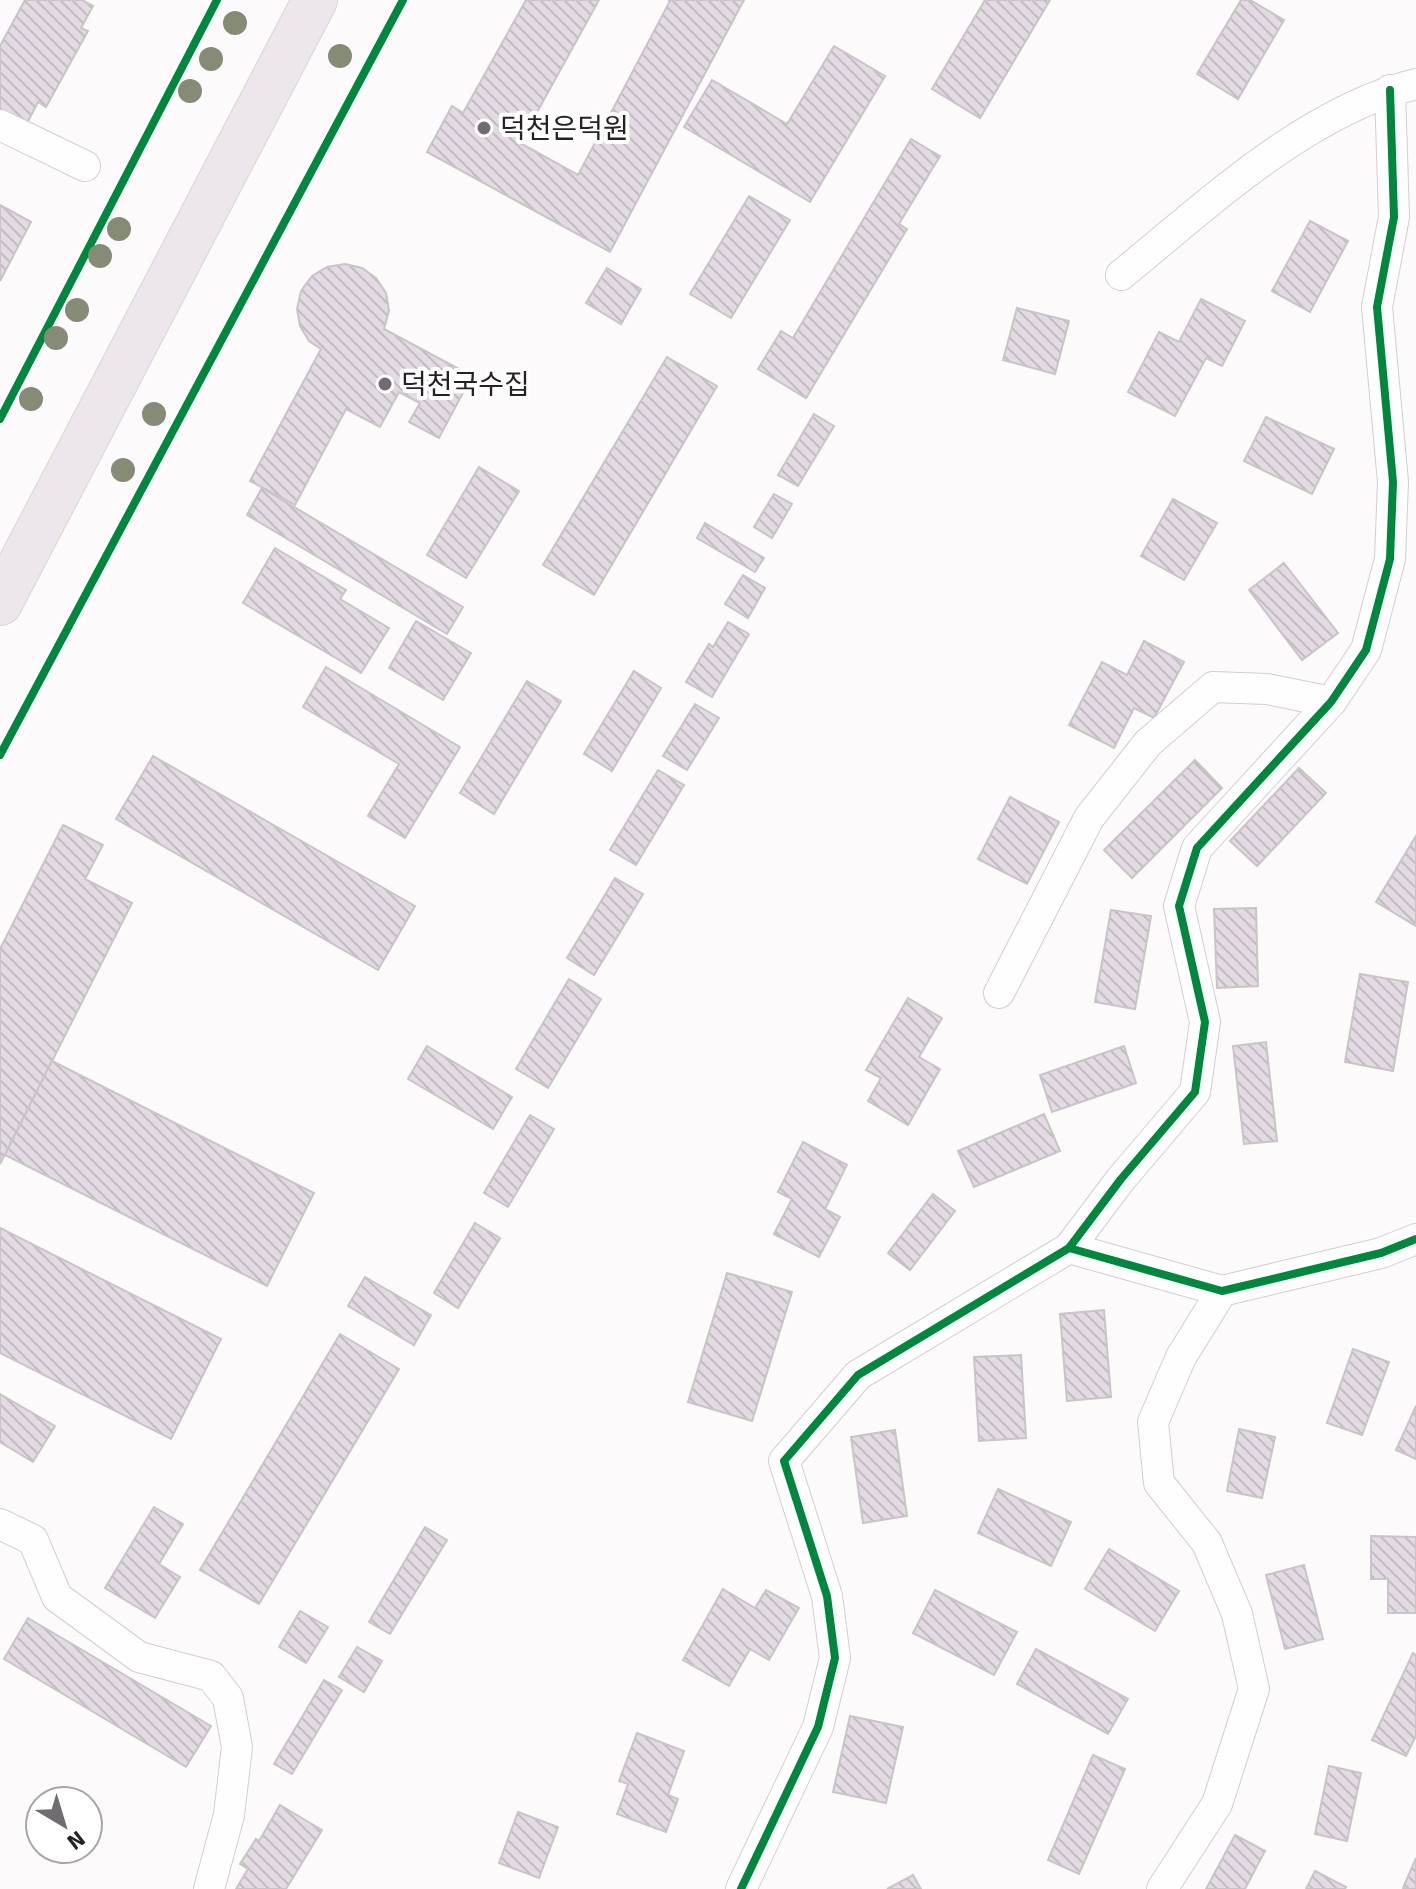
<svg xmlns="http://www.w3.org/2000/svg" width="1416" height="1889" viewBox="0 0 1416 1889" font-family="Signika,'Noto Sans KR',sans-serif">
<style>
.building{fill:url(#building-back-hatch);stroke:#c8c4c7;stroke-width:2}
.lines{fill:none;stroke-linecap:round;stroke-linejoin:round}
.street-casing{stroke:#d3ced2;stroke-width:32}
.primary-casing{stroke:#d7d5d6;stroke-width:46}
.street{stroke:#fffefe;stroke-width:30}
.primary{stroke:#ede7ed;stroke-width:44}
.cycleway-casing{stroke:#fff;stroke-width:13}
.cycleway{stroke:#00873e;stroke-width:8}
.tree{fill:#858b75}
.poi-dot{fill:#716c71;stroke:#fff;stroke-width:3}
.labels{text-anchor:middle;stroke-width:8;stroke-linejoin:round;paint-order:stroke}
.poi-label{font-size:28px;fill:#261f26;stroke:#fff;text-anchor:start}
</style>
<defs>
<pattern id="building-back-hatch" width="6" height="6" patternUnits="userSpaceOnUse" patternTransform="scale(2)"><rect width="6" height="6" fill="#e4dae3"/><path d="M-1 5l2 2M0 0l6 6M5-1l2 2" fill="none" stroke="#c3bbc3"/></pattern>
</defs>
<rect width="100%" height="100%" fill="#fcfafb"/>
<!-- building -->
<g class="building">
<path d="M25 0H82L93 6 81 28 88 31 46 107 38 102 25 127 0 113V46Z"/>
<path d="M526 0H599L520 143 578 175 670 1 668 0H744L610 252 427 152 452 106 463 113Z"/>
<path d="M985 0H1050L980 118 932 89Z"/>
<path d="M1241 0H1250L1284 20 1238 99 1197 74Z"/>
<path d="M834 46 885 76 810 202 684 127 712 80 787 124Z"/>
<path d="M911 139 940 156 899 224 907 229 806 398 758 369 781 331 793 338Z"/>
<path d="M749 196 790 220 731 318 690 294Z"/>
<path d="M0 205 31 222 0 281Z"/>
<path d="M1310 221 1348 241 1310 312 1272 291Z"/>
<path d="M345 264 362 268 376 278 386 293 389 311 384 329 472 376 439 438 409 422 420 403 399 392 380 427 346 409 295 505 250 481 321 349 309 341 300 326 297 309 301 291 312 276 327 267Z"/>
<path d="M607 268 641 289 621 324 586 303Z"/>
<path d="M1201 299 1245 321 1222 366 1206 358 1175 416 1128 392 1159 332 1179 342Z"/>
<path d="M1017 308 1069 321 1055 374 1003 360Z"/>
<path d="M667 357 717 386 594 595 543 565Z"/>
<path d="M814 414 834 426 798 486 778 475Z"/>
<path d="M1266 417 1334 449 1312 494 1244 461Z"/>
<path d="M479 467 519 491 466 578 427 555Z"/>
<path d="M262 488 463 607 447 634 247 515Z"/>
<path d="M774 494 792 504 772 538 754 527Z"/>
<path d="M1173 499 1217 523 1184 580 1141 556Z"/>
<path d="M705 523 764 558 755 572 697 538Z"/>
<path d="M275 548 346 590 340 599 389 628 361 673 243 603Z"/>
<path d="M1284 563 1338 633 1302 660 1249 590Z"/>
<path d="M743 575 765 588 748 618 725 604Z"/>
<path d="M416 621 471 653 443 700 389 668Z"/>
<path d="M728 622 749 634 712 697 686 682 709 644 713 647Z"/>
<path d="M1144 641 1184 662 1154 718 1134 708 1114 748 1069 725 1102 662 1127 675Z"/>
<path d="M326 667 460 747 405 838 368 816 399 764 303 707Z"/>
<path d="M634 671 661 688 612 771 584 754Z"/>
<path d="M527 681 561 701 494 814 460 793Z"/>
<path d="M695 704 719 718 687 770 663 756Z"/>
<path d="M153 756 415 906 378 970 116 819Z"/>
<path d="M1195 760 1222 788 1132 878 1104 850Z"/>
<path d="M1299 768 1326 793 1257 866 1230 841Z"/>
<path d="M658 770 684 785 636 865 610 850Z"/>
<path d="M1010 797 1059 822 1027 884 978 859Z"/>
<path d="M63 825 103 845 85 879 132 903 0 1164V949Z"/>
<path d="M1416 836V926L1376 902Z"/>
<path d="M615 878 643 894 594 975 567 958Z"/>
<path d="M1256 908 1258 986 1217 988 1214 909Z"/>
<path d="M1111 910 1151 916 1135 1009 1095 1002Z"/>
<path d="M1360 974 1408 982 1393 1071 1345 1062Z"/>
<path d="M569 979 601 999 548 1088 516 1069Z"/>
<path d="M908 998 942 1018 919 1057 940 1069 908 1125 868 1101 881 1078 866 1070Z"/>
<path d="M1266 1042 1277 1141 1244 1144 1233 1046Z"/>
<path d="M427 1046 512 1097 493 1129 408 1079Z"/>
<path d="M1124 1046 1136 1083 1052 1112 1040 1075Z"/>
<path d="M52 1061 314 1193 267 1286 5 1155Z"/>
<path d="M1044 1114 1060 1151 974 1187 958 1151Z"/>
<path d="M530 1115 554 1129 508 1207 484 1193Z"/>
<path d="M803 1142 847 1165 825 1209 840 1217 819 1257 774 1234 792 1199 778 1192Z"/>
<path d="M933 1194 955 1211 910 1270 888 1253Z"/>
<path d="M475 1223 500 1238 458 1308 434 1293Z"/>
<path d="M0 1228 221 1339 171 1439 0 1353Z"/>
<path d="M727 1273 792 1292 752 1421 688 1402Z"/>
<path d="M365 1277 431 1315 414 1345 348 1306Z"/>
<path d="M1104 1310 1111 1397 1067 1401 1060 1314Z"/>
<path d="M340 1334 399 1369 259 1604 200 1570Z"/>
<path d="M1353 1349 1389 1362 1362 1435 1327 1423Z"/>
<path d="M1021 1355 1026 1438 979 1441 974 1357Z"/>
<path d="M0 1394 55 1426 33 1462 0 1442Z"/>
<path d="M1416 1406V1459L1396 1450Z"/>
<path d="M1239 1429 1275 1437 1262 1498 1227 1491Z"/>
<path d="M895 1430 907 1516 863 1523 851 1437Z"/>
<path d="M998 1489 1071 1522 1051 1566 978 1533Z"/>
<path d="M154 1507 183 1524 159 1564 180 1577 155 1618 105 1588Z"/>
<path d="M425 1527 447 1540 390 1634 369 1622Z"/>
<path d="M1371 1536 1416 1537V1613H1388V1579H1371Z"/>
<path d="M1109 1549 1179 1591 1155 1631 1085 1589Z"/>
<path d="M1304 1565 1323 1639 1285 1649 1266 1575Z"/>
<path d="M723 1589 755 1608 766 1590 799 1608 769 1660 750 1649 729 1686 683 1660Z"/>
<path d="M935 1590 1017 1632 994 1675 913 1633Z"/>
<path d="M300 1611 328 1627 306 1663 279 1647Z"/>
<path d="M28 1618 211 1726 186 1767 4 1659Z"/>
<path d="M357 1647 382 1661 364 1692 339 1677Z"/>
<path d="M1036 1649 1128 1699 1108 1734 1017 1684Z"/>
<path d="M1413 1653 1416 1655V1736L1406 1756 1372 1740Z"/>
<path d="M324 1680 342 1690 292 1774 274 1764Z"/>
<path d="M850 1716 903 1727 886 1803 833 1792Z"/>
<path d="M637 1733 684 1751 668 1795 678 1799 666 1832 617 1814 628 1784 619 1781Z"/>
<path d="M1093 1755 1125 1769 1079 1874 1048 1860Z"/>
<path d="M1329 1766 1361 1773 1347 1841 1315 1834Z"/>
<path d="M280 1805 322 1830 286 1889H236L248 1869 240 1864 256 1839 259 1841Z"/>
<path d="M518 1812 558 1827 539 1878 499 1863Z"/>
<path d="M1235 1835 1265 1851 1245 1889H1206Z"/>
<path d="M1416 1858V1889H1405L1403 1888Z"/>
<path d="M1315 1871 1346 1887 1345 1889H1306Z"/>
<path d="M913 1875 921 1889H887Z"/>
</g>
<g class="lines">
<!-- street casing -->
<g class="street-casing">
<g id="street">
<path d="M0 125 85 166"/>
<path d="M1121 275C1206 206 1307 110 1416 84"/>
<path d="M999 993 1089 818 1148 743 1213 687 1267 689 1331 702"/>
<path d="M1069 1248 1121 1179 1195 1092 1205 1022 1179 906 1197 848 1331 702 1366 650 1390 559 1393 482 1377 307 1394 217 1390 90"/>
<path d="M0 1524 33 1540 57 1597 139 1657 211 1676 228 1698 237 1747 229 1815 209 1889"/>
<path d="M741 1889 818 1727 835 1658 827 1596 784 1461 858 1375 1069 1248 1222 1291 1381 1253 1416 1239"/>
<path d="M1162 1889 1217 1804 1254 1689 1237 1614 1207 1543 1159 1483 1153 1422 1181 1357 1222 1291"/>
</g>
</g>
<!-- primary casing -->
<g class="primary-casing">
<path id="primary" d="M0 603 315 0"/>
</g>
<!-- street -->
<use href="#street" class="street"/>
<!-- primary -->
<use href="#primary" class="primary"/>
<!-- cycleway casing -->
<g class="cycleway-casing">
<g id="cycleway">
<path d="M0 419 217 0"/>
<path d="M0 755 403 0"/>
<path d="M1069 1248 1121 1179 1195 1092 1205 1022 1179 906 1197 848 1331 702 1366 650 1390 559 1393 482 1377 307 1394 217 1390 90"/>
<path d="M741 1889 818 1727 835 1658 827 1596 784 1461 858 1375 1069 1248 1222 1291 1381 1253 1416 1239"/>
</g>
</g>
<!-- cycleway -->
<use href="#cycleway" class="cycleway"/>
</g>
<!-- trees -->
<g class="tree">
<circle cx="235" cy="23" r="12"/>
<circle cx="340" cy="56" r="12"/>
<circle cx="211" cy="59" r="12"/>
<circle cx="190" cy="91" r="12"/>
<circle cx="119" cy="229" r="12"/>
<circle cx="100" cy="256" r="12"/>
<circle cx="77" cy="310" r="12"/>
<circle cx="56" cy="338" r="12"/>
<circle cx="31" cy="399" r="12"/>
<circle cx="154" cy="414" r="12"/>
<circle cx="123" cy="470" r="12"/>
</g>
<!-- markers -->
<g class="poi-dot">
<circle cx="484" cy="128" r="8"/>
<circle cx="385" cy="384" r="8"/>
</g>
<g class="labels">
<!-- poi labels -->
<g class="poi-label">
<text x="500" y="138">덕천은덕원</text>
<text x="401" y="394">덕천국수집</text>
</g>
</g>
<!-- north arrow -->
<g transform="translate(64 1825) rotate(142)"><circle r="38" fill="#ffffff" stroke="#a8a5a8" stroke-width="2"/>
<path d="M0-6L14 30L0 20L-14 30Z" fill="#716c71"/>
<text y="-12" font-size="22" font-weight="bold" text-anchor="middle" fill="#261f26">N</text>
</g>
</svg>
